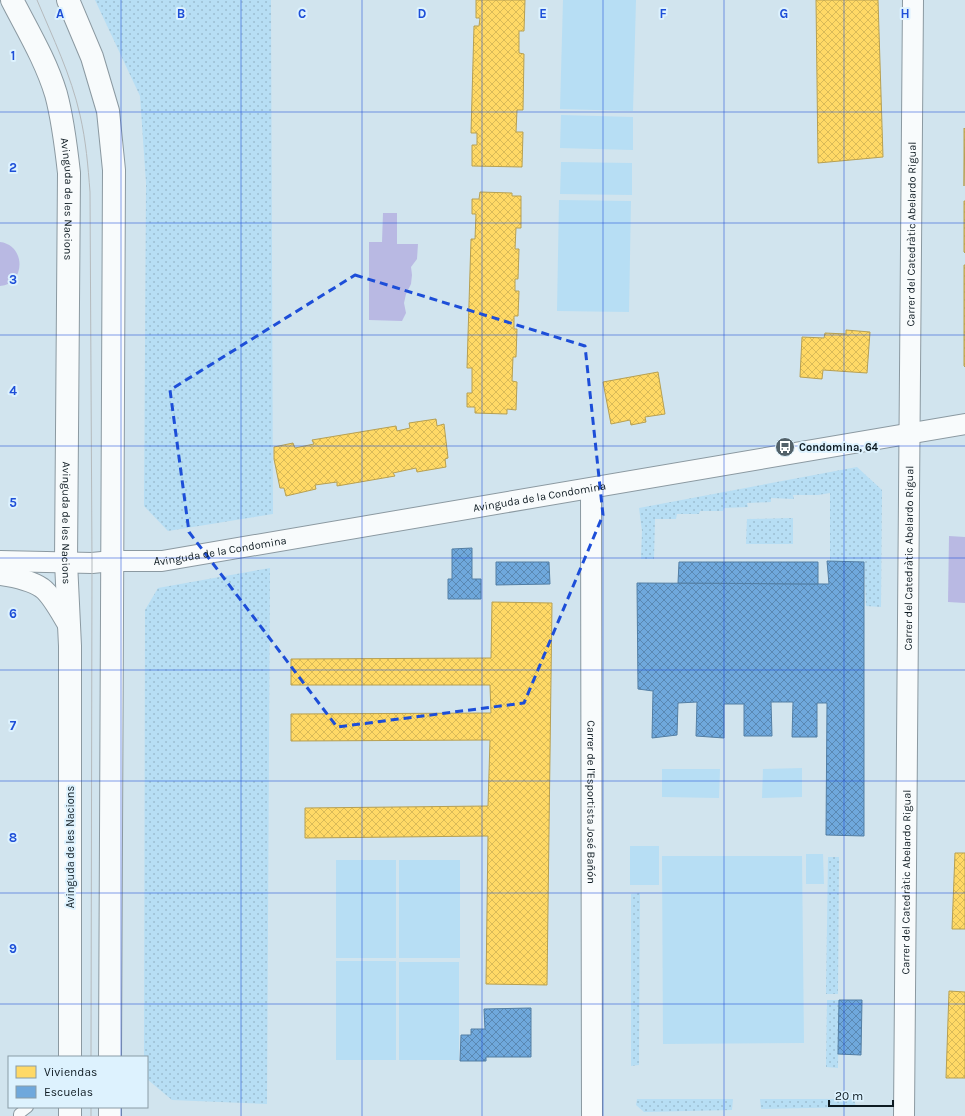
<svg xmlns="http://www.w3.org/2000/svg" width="965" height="1116" viewBox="0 0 965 1116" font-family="Karla,sans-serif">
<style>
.green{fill:url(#green-dots)}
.pitch{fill:#b7def4}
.water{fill:#b9b9e3}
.homes{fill:url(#homes-cross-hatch);stroke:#b7a052}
.schools{fill:url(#schools-cross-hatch);stroke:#527ea4}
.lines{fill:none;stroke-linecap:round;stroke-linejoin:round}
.lane-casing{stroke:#8b99a1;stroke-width:12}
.street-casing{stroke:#8b99a1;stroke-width:22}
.secondary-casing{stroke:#8b99a1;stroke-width:24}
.lane{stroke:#f8fbfc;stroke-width:10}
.street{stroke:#f8fbfc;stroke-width:20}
.secondary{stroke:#f8fbfc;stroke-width:22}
.tram{stroke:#b5babd;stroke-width:1}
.marked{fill:none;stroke:#1d4ed8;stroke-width:3;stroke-dasharray:8 5;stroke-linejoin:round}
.grid{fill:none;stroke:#1d4ed8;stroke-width:1;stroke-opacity:0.55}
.labels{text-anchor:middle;stroke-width:4;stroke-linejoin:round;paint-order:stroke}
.street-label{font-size:11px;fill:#0e1b22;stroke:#ddf2fe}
.poi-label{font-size:11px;font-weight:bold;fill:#0e1b22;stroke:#ddf2fe;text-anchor:start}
.grid-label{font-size:13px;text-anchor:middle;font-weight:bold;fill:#1d4ed8;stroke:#ddf2fe;stroke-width:4;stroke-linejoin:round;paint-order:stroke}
</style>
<defs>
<pattern id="green-dots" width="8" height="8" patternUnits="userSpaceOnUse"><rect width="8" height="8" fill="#b7def4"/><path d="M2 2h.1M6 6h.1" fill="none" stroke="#9cbed1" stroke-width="1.8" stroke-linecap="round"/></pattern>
<pattern id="homes-cross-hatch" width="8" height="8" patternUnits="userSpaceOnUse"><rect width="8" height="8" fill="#ffd966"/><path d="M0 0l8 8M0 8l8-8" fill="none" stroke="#d9ba58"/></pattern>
<pattern id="schools-cross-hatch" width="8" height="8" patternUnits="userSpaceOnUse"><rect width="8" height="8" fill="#6fa8dc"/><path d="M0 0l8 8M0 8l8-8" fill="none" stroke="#5a88b2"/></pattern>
</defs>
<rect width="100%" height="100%" fill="#d1e4ee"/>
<!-- green -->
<g class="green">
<path d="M95 0H271L273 514 168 531 144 506 146 183 140 96Z"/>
<path d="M857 467 882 490 881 607 866 606 864 562 830 561V493L818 495H793L794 499 771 498V502L747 503 748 507 724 508 723 511H700L699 514H677L676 519H655L654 559H641L642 531 639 508Z"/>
<path d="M793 518V544H746L747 519Z"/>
<path d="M270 568 267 1104 172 1100 147 1079V1057H144L145 610 158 588Z"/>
<path d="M828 857H839L838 994H826Z"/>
<path d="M640 893 639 1065 631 1066V894Z"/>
<path d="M827 1000H839L838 1068 826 1067Z"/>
<path d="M637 1099H733L732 1110 644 1112 636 1105Z"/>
<path d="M760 1099H854L856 1107 761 1109Z"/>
</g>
<!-- pitch -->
<g class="pitch">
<path d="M563 0H636L633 111 560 109Z"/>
<path d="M561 115 633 117V150L560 148Z"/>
<path d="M561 162 632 163V195L560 194Z"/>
<path d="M559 200 631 201 629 312 557 311Z"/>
<path d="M802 768V797L762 798 763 769Z"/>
<path d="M662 769H720L719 798 662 797Z"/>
<rect x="630" y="846" width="29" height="39"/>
<path d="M806 854H823L824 884H806Z"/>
<path d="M662 856H802L804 1043 663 1044Z"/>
<rect x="336" y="860" width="60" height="98"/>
<rect x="399" y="860" width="61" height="98"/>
<rect x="336" y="961" width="60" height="99"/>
<rect x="399" y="962" width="60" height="98"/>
</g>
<!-- water -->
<g class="water">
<path d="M383 213H397V244H418L417 259 411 267 412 275 411 284 406 294 404 303 406 313 402 321 369 320V242H382Z"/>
<path d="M0 242C26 245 26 284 0 286Z"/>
<path d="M949 536 965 537V603L948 602Z"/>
</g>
<!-- homes -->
<g class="homes">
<path d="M476 0H525L524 31H519V53L524 54 523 110H517L516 132H523L522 167 472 166V145H477V133H471L474 26H479L480 18H476Z"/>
<path d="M816 0H878L883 157 818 163Z"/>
<path d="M964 128 965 129 964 186Z"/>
<path d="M480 192 512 193V196H521V228H516L515 249H519L518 279H515V291H519L518 316H514V329H517L516 357H513L512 381 517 382 516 410 507 409V414L475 413V407H467V393H472V368H467L471 239H475L476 214H472V199H479Z"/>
<path d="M964 201H965V253L964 252Z"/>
<path d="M964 265H965V367L964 366Z"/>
<path d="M846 330 870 332 867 373 823 370 822 379 800 377 802 337 824 338 825 333 846 334Z"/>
<path d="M658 372 665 414 645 417 646 422 631 425 630 420 611 424 603 382Z"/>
<path d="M436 419 437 426 444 424 448 458 445 459 446 467 417 472 416 468 393 473 395 476 337 486V482L315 485 316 489 286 496 284 488H280L274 459V447L293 443 295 448 314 444 312 440 396 426 397 431 410 428 409 423Z"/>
<path d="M492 602 552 603 547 985 486 984 488 836 305 838V808L488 806 490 740 291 741V714L491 713 490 685H291V659L491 658Z"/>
<path d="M955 853H965V929H952Z"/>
<path d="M949 991 965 992V1078H946Z"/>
</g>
<!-- schools -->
<g class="schools">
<path d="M472 548V579H481V599H448V579H452V549Z"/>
<path d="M827 561 864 562V836L826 835 827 703H817V737H792L793 702H771L772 736H744V704H724V738L696 736 697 702 678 703 677 735 652 738 653 691 638 689 637 583 829 584Z"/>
<path d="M496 562H549L550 584 496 585Z"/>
<path d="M679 562H818V584L678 583Z"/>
<path d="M839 1000H862L861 1055 838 1054Z"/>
<path d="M531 1008V1057H486V1061H460L461 1035H471V1029H485L484 1009Z"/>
</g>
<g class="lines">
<!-- lane casing -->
<g class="lane-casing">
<path id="lane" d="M19 1116V1114L28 1107"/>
</g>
<!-- street casing -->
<g class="street-casing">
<g id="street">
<path id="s1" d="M591 489 592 1116"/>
<path id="s2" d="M0 561 92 563 112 561H162L965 424"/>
<path d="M0 575C14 577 30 580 42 588 52 595 63 617 70 628"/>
<path id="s3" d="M904 1116 913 0"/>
</g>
</g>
<!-- secondary casing -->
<g class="secondary-casing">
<g id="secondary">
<path id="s4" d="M12 0C28 31 46 61 56 94 63 120 66 146 69 173L66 562 70 646V1057"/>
<path d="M68 0 92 57 108 111 114 170 110 1057"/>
<path d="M70 1116V1107"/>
<path d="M110 1116V1107"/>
</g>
</g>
<!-- lane -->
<use href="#lane" class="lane"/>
<!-- street -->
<use href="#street" class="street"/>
<!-- secondary -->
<use href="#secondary" class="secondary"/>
<!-- tram -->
<g class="tram">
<path d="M37 0C53 38 71 75 80 115 86 141 88 166 90 192L92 563 91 1057"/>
<path d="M91 1116V1107"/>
</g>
</g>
<!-- marked area -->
<path class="marked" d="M355 275 585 346 603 515 524 703 337 727 189 532 170 390Z"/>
<!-- grid -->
<path class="grid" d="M121 0V1057M241 0V1116M362 0V1116M482 0V1116M603 0V1116M724 0V1116M844 0V1116M0 112H965M0 223H965M0 335H965M0 446H965M0 558H965M0 670H965M0 781H965M0 893H965M0 1004H965M121 1107V1116"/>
<!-- icons -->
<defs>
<g id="bus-disc" transform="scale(1)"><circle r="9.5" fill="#526169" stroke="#ddf2fe"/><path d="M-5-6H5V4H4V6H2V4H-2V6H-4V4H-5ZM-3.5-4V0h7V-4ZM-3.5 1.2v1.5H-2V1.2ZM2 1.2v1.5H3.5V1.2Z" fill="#fff"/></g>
</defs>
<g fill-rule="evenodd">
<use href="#bus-disc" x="785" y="447"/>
</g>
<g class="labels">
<!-- street labels -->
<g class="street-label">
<text dy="4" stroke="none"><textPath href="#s4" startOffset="210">Avinguda de les Nacions</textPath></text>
<text dy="4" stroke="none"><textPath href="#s3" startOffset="882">Carrer del Catedràtic Abelardo Rigual</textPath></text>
<text dy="4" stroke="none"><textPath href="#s2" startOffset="545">Avinguda de la Condomina</textPath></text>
<text dy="4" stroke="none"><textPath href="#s4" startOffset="534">Avinguda de les Nacions</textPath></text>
<text dy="4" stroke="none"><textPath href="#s2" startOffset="221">Avinguda de la Condomina</textPath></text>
<text dy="4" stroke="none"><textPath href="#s3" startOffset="558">Carrer del Catedràtic Abelardo Rigual</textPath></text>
<text dy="4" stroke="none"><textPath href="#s1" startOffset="313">Carrer de l'Esportista José Bañón</textPath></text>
<text transform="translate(70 847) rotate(-90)" y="4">Avinguda de les Nacions</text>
<text dy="4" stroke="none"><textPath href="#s3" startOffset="234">Carrer del Catedràtic Abelardo Rigual</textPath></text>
</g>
<!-- poi labels -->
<g class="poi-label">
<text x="799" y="451">Condomina, 64</text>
</g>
</g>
<g class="grid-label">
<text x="60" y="18">A</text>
<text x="181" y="18">B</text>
<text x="302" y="18">C</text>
<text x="422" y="18">D</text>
<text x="543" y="18">E</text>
<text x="663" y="18">F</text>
<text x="784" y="18">G</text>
<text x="905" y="18">H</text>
<text x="13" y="60">1</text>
<text x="13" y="172">2</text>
<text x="13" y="284">3</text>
<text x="13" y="395">4</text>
<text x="13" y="507">5</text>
<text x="13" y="618">6</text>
<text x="13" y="730">7</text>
<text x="13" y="842">8</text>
<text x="13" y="953">9</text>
</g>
<!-- legend -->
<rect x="8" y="1056" width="140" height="52" fill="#ddf2fe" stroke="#8a9ca6"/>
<rect x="16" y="1066" width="20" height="12" fill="#ffd966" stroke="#8a9ca6"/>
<text x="44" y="1076" font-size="12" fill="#0e1b22">Viviendas</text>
<rect x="16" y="1086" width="20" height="12" fill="#6fa8dc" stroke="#8a9ca6"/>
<text x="44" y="1096" font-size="12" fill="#0e1b22">Escuelas</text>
<!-- scale -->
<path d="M829 1100v6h64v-6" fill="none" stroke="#0e1b22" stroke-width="2"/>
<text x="835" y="1100" font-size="12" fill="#0e1b22" stroke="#ddf2fe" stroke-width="3" paint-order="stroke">20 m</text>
</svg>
